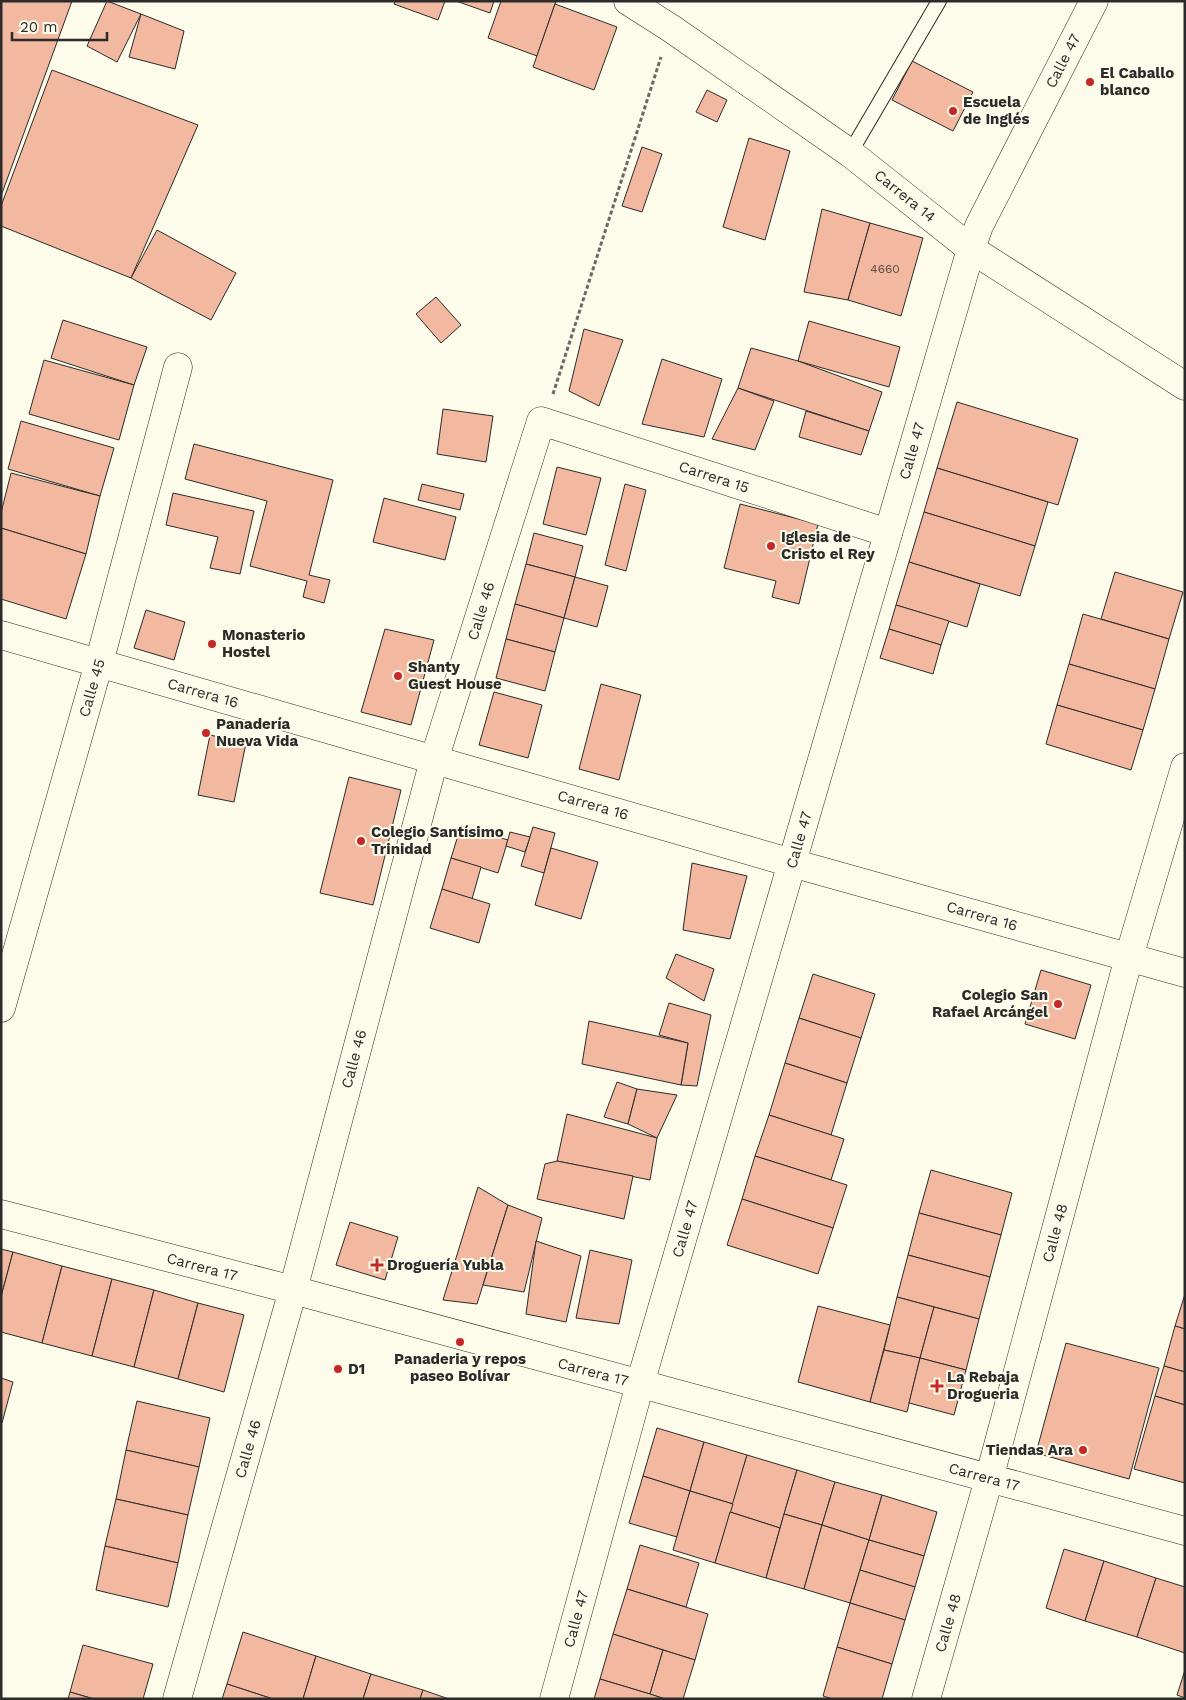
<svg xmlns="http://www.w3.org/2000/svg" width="1186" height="1700" viewBox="0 0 1186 1700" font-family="'Work Sans',sans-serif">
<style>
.building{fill:#f2b8a0;stroke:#2b2b2b}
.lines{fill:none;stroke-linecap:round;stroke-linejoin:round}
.lane-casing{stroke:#2b2b2b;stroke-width:16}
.street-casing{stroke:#2b2b2b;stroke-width:29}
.secondary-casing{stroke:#2b2b2b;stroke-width:29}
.path{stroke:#6a6964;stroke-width:3;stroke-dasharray:4 2.5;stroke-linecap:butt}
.lane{stroke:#fdfbea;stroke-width:14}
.street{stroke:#fdfbea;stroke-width:28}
.secondary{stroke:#fdfbea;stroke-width:28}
.poi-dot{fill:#c62828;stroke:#fdfbea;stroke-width:2}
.labels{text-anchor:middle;stroke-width:4;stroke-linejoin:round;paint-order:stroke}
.number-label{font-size:12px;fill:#5d4e48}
.street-label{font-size:15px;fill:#2b2b2b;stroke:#fdfbea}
.poi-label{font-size:15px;font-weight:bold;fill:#2b2b2b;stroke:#fdfbea;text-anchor:start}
</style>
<rect width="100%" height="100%" fill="#fdfbea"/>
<!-- building -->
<g class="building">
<path d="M1 1H72L1 196Z"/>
<path d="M107 1 141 14 117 62 87 46Z"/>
<path d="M395 1H445L438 20 394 4Z"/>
<path d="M456 1H494L490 13Z"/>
<path d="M501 1H556L537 56 488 38Z"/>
<path d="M555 4 617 27 594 90 533 67Z"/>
<path d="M141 14 184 31 175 69 129 57Z"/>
<path d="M912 61 973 92 953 131 892 100Z"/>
<path d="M52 70 198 125 131 278 1 226V206Z"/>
<path d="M707 90 727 100 717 122 696 112Z"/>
<path d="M749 138 790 151 765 240 723 227Z"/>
<path d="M642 147 662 154 642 212 622 206Z"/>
<path d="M822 209 870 223 848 300 804 292Z"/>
<path d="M870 223 923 238 901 316 848 300Z"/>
<path d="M157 230 236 273 211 320 131 278Z"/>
<path d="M436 297 461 325 441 343 416 314Z"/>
<path d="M63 320 147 347 134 385 51 358Z"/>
<path d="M809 321 900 347 889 387 798 361Z"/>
<path d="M584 329 623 340 599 406 569 391Z"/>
<path d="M751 348 798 361 882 392 869 431 738 388Z"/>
<path d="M662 359 722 379 704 437 642 424Z"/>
<path d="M44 360 134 385 119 440 29 414Z"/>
<path d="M738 388 774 401 755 450 712 439Z"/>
<path d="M957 402 1078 439 1058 505 937 468Z"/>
<path d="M443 409 493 416 486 462 437 454Z"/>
<path d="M806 411 869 431 861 455 799 437Z"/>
<path d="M21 421 114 448 100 496 8 469Z"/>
<path d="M194 444 333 480 309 575 330 580 324 603 303 597 307 581 250 566 267 501 185 479Z"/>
<path d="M557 467 601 478 586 535 543 524Z"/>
<path d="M937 468 1048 502 1035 546 924 512Z"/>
<path d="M11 473 100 496 86 554 1 528V513Z"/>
<path d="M422 484 464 494 460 510 418 500Z"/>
<path d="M625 484 646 490 626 571 605 565Z"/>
<path d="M173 493 254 511 240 574 210 568 218 537 166 525Z"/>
<path d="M384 498 456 517 445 560 373 542Z"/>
<path d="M740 504 818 524 799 604 772 597 776 581 724 568Z"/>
<path d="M924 512 1035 546 1020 596 909 562Z"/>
<path d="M1 528 86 554 66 619 1 599Z"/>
<path d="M534 533 583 546 575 577 526 564Z"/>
<path d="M909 562 980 584 967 627 896 605Z"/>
<path d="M526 564 575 577 564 618 515 604Z"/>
<path d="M1115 572 1183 592 1169 639 1101 619Z"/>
<path d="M575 577 608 586 597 627 564 618Z"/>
<path d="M515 604 564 618 555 652 506 639Z"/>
<path d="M896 605 949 621 941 645 889 629Z"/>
<path d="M146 610 185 622 174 660 134 648Z"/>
<path d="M1083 614 1169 639 1155 689 1069 664Z"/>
<path d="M385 629 434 640 411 725 361 712Z"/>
<path d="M889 629 941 645 933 674 880 658Z"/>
<path d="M506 639 555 652 545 691 496 678Z"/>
<path d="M1069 664 1155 689 1143 730 1057 705Z"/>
<path d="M601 684 641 695 619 780 579 769Z"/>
<path d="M494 692 542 705 528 758 479 745Z"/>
<path d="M1057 705 1143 730 1131 770 1046 744Z"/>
<path d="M210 735 246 743 234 802 198 795Z"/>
<path d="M349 777 401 790 373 905 320 893Z"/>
<path d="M461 826 508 840 498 873 451 858Z"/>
<path d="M533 827 555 833 544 873 521 866Z"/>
<path d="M510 832 530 837 525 852 506 846Z"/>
<path d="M551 848 598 862 581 919 535 905Z"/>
<path d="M451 858 481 867 472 899 442 889Z"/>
<path d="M692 863 747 876 730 939 683 930Z"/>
<path d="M442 889 490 904 479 943 430 928Z"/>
<path d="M676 954 714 969 704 1001 666 978Z"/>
<path d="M1041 970 1091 985 1075 1039 1025 1024Z"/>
<path d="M813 974 875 994 861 1038 799 1018Z"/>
<path d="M669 1003 711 1015 697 1086 681 1085 688 1043 659 1035Z"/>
<path d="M799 1018 861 1038 847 1083 785 1063Z"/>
<path d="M589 1021 688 1043 681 1085 582 1064Z"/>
<path d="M785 1063 847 1083 831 1135 769 1115Z"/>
<path d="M617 1082 637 1089 628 1124 604 1117Z"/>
<path d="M637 1089 677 1095 657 1138 628 1124Z"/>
<path d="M567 1114 657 1138 650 1180 557 1161Z"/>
<path d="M769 1115 844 1139 831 1180 755 1156Z"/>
<path d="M755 1156 847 1185 833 1228 742 1199Z"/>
<path d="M557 1161 633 1176 624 1219 537 1199 545 1164Z"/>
<path d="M931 1170 1012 1193 1001 1235 919 1213Z"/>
<path d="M478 1187 508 1205 477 1304 443 1300Z"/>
<path d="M742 1199 833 1228 818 1274 727 1245Z"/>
<path d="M508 1205 542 1218 524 1292 483 1285Z"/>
<path d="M919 1213 1001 1235 990 1277 908 1255Z"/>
<path d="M350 1222 398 1237 385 1280 336 1265Z"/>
<path d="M536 1241 581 1256 566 1322 526 1314Z"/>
<path d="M1 1249 13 1252 1 1297Z"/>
<path d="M590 1250 632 1260 619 1324 576 1318Z"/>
<path d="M13 1252 62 1266 42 1343 1 1332V1297Z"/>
<path d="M908 1255 990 1277 979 1319 897 1297Z"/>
<path d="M62 1266 112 1279 92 1356 42 1343Z"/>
<path d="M112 1279 154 1290 134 1367 92 1356Z"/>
<path d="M154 1290 198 1303 178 1379 134 1367Z"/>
<path d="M1185 1294V1329L1175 1326Z"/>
<path d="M897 1297 934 1307 920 1358 884 1350Z"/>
<path d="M198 1303 244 1315 224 1392 178 1379Z"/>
<path d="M818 1306 890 1325 870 1402 798 1382Z"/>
<path d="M934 1307 979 1319 966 1370 920 1358Z"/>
<path d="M1175 1326 1185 1329V1372L1164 1366Z"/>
<path d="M1066 1343 1159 1368 1129 1479 1036 1453Z"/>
<path d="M884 1350 920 1358 907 1412 870 1402Z"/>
<path d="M920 1358 966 1370 954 1415 909 1403Z"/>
<path d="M1164 1366 1185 1372V1405L1155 1396Z"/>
<path d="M1 1378 13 1382 2 1423H1Z"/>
<path d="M1155 1396 1185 1405V1483L1134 1469Z"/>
<path d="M137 1401 210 1418 199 1467 126 1450Z"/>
<path d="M657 1428 704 1442 690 1491 643 1476Z"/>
<path d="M704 1442 747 1455 733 1504 690 1491Z"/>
<path d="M126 1450 199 1467 188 1515 116 1499Z"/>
<path d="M747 1455 797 1470 780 1528 730 1512Z"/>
<path d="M797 1470 835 1482 822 1525 784 1514Z"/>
<path d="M643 1476 690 1491 677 1537 629 1523Z"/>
<path d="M835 1482 882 1495 869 1540 822 1525Z"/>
<path d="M690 1491 733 1504 715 1563 673 1550Z"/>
<path d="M882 1495 937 1512 924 1556 869 1540Z"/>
<path d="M116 1499 188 1515 178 1563 105 1546Z"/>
<path d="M730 1512 780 1528 766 1578 715 1563Z"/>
<path d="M784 1514 822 1525 804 1589 766 1578Z"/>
<path d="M822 1525 869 1540 850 1603 804 1589Z"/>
<path d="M869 1540 924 1556 915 1587 860 1570Z"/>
<path d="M640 1545 699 1563 686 1607 627 1589Z"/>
<path d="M105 1546 178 1563 168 1607 96 1590Z"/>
<path d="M1064 1549 1104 1561 1085 1621 1046 1608Z"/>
<path d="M1104 1561 1156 1578 1137 1637 1085 1621Z"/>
<path d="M860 1570 915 1587 905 1620 850 1603Z"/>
<path d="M1156 1578 1185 1587V1653L1137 1637Z"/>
<path d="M627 1589 708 1614 695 1660 613 1634Z"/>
<path d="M850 1603 905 1620 892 1664 837 1647Z"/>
<path d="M243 1632 316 1656 303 1699H273L227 1684Z"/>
<path d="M613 1634 663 1650 650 1694 600 1679Z"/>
<path d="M83 1645 153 1664 143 1699H94L70 1692Z"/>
<path d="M837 1647 892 1664 882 1699H833L823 1696Z"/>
<path d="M663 1650 695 1660 683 1699H665L650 1694Z"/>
<path d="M316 1656 371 1674 363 1699H303Z"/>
<path d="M1185 1670V1698L1177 1695Z"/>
<path d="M371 1674 423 1690 420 1699H363Z"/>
<path d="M600 1679 650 1694 665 1699H594Z"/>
<path d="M227 1684 273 1699H222Z"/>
<path d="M423 1690 449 1699H420Z"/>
<path d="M70 1692 94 1699H68Z"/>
</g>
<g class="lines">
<!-- lane casing -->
<g class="lane-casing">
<path id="lane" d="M850 153 939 1"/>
</g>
<!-- street casing -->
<g class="street-casing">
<g id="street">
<path d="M1 635 792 863 1185 973"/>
<path d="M1 1008 99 663 178 367"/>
<path d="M177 1699 293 1290 434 760 541 421 888 533"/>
<path d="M554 1699 640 1384 971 249"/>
<path d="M926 1699 989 1479 1129 957 1185 767"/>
</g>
</g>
<!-- secondary casing -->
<g class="secondary-casing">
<g id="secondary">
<path d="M628 1 672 29 850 153 971 249 1185 386"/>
<path d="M971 249 979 226 1094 1"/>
<path d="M1 1214 293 1290 1185 1531"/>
</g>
</g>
<!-- path -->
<path class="path" d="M553 394 661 57"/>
<!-- lane -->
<use href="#lane" class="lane"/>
<!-- street -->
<use href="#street" class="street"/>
<!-- secondary -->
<use href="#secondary" class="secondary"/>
</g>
<!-- markers -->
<g class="poi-dot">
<circle cx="1090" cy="82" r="5"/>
<circle cx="953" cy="111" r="5"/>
<circle cx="771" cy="546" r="5"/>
<circle cx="212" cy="644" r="5"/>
<circle cx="398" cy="676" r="5"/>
<circle cx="206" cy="733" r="5"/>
<circle cx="361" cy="841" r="5"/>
<circle cx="1058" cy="1004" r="5"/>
<path d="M374.5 1257.5h5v5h5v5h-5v5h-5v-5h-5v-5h5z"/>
<circle cx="460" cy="1342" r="5"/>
<circle cx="338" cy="1369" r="5"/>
<path d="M934.5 1378.5h5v5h5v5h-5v5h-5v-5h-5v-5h5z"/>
<circle cx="1083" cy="1450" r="5"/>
</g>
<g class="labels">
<!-- number labels -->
<g class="number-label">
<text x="885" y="273">4660</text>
</g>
<!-- street labels -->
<g class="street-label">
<text transform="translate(1063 61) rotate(-63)" y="5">Calle 47</text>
<text transform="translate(905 196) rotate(39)" y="5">Carrera 14</text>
<text transform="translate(912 451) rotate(-74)" y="5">Calle 47</text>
<text transform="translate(714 477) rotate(18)" y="5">Carrera 15</text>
<text transform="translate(481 611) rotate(-73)" y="5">Calle 46</text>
<text transform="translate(92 688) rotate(-74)" y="5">Calle 45</text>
<text transform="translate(203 693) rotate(16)" y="5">Carrera 16</text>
<text transform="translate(593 805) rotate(16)" y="5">Carrera 16</text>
<text transform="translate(799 840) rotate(-74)" y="5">Calle 47</text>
<text transform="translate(982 916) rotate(16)" y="5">Carrera 16</text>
<text transform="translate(354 1059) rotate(-75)" y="5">Calle 46</text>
<text transform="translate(685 1229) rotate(-74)" y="5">Calle 47</text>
<text transform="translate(1055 1233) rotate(-75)" y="5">Calle 48</text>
<text transform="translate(202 1267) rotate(15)" y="5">Carrera 17</text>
<text transform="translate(593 1372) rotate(15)" y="5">Carrera 17</text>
<text transform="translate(248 1449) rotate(-74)" y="5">Calle 46</text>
<text transform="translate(984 1477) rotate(15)" y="5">Carrera 17</text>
<text transform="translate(576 1619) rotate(-75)" y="5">Calle 47</text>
<text transform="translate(948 1623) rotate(-74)" y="5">Calle 48</text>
</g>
<!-- poi labels -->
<g class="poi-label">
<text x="1100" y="78">El Caballo<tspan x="1100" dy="17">blanco</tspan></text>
<text x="963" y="107">Escuela<tspan x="963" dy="17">de Inglés</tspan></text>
<text x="781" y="542">Iglesia de<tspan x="781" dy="17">Cristo el Rey</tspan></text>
<text x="222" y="640">Monasterio<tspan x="222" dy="17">Hostel</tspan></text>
<text x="408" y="672">Shanty<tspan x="408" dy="17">Guest House</tspan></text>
<text x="216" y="729">Panadería<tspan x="216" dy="17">Nueva Vida</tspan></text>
<text x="371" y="837">Colegio Santísimo<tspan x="371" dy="17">Trinidad</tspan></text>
<text x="1048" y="1000" text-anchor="end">Colegio San<tspan x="1048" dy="17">Rafael Arcángel</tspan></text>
<text x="387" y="1270">Droguería Yubla</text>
<text x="460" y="1364" text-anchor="middle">Panaderia y repos<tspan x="460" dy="17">paseo Bolívar</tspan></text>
<text x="348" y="1374">D1</text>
<text x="947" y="1382">La Rebaja<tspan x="947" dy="17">Drogueria</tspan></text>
<text x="1073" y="1455" text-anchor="end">Tiendas Ara</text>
</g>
</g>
<!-- border -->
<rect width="1186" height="1700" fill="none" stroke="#2b2b2b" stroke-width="5"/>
<!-- scale -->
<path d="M12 32v8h95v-8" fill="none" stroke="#2b2b2b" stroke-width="2.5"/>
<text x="20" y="32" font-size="15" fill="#2b2b2b" stroke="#fdfbea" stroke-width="4" paint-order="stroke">20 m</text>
</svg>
